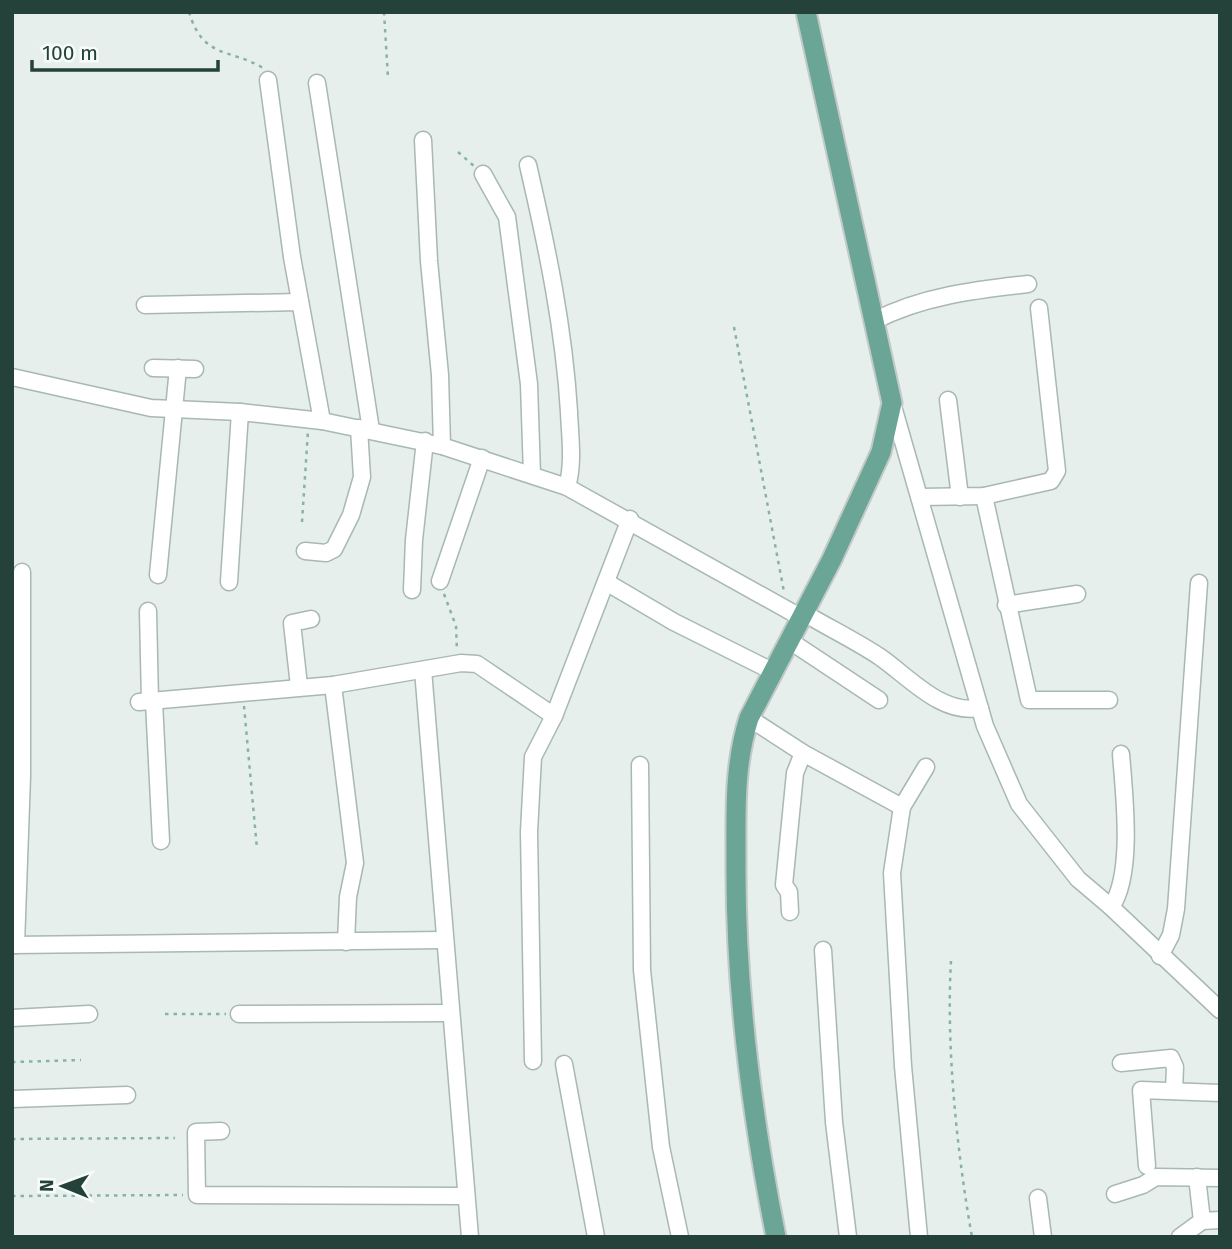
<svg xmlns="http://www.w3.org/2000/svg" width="1232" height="1249" viewBox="0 0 1232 1249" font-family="'Fira Sans',sans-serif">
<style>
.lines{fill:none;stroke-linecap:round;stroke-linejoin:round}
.minor-casing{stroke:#a8b8b2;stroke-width:19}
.major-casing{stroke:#c2cac8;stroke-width:23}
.path{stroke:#86b3a5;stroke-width:2.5;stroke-dasharray:3.5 5;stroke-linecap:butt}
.minor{stroke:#fff;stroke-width:16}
.major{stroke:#6aa596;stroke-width:19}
</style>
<rect width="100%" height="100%" fill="#e6efeb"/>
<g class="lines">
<!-- minor casing -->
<g class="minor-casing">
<g id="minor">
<path d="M268 80 292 257 322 421"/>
<path d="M317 83 371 430"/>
<path d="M423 140 429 261 440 375 442 446"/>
<path d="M528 165C547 247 564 328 569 412 570 437 574 463 567 487"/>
<path d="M483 174 507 217 529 384 532 475"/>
<path d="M145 305 300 302"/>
<path d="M874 321C922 296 975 290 1028 284"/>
<path d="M153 368 195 369"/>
<path d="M12 377 151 408 240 412 322 421 442 446 567 487 802 618"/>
<path d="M948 400 960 497"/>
<path d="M892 403 985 726 1019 804 1078 879 1111 907 1220 1010"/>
<path d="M984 496 1029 700H1109"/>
<path d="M920 497 984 496 1051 481 1057 471 1039 308"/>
<path d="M305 551 326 553 334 549 351 515 362 477 359 428"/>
<path d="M158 575 178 368"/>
<path d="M440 581 482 458"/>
<path d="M229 582 240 412"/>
<path d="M606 582 674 622 774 672"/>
<path d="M412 590 414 540 425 441"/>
<path d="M1006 605 1077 594"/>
<path d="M148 611 150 702"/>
<path d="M804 613C829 628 856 641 880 657 909 677 941 715 980 708"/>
<path d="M790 641 879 700"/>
<path d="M423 670 470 1237"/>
<path d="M333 685 355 863 348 897 346 942"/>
<path d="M299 686 292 623 311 619"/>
<path d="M139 702 333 685 461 663 477 664 554 716"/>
<path d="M154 702 161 841"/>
<path d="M749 718 803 753 902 807"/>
<path d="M640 765 642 970 661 1147 680 1237"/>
<path d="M1111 907C1134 875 1124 793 1121 754"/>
<path d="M790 912 789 892 784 885 795 773 803 753"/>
<path d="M12 945 443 940"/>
<path d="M16 945 22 776V572"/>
<path d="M823 950 834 1122 848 1237"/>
<path d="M1160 956 1171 935 1176 909 1199 583"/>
<path d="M239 1014 450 1013"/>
<path d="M12 1018 89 1014"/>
<path d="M533 1061 529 832 533 757 554 716 630 519"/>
<path d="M1121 1063 1171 1058 1175 1067 1174 1091"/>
<path d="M564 1064 596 1237"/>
<path d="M12 1099 127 1095"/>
<path d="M221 1131 196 1132 197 1195 466 1196"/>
<path d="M1147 1166 1141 1090 1220 1093"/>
<path d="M1115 1194 1143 1185 1156 1177 1220 1178"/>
<path d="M1038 1198 1043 1237"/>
<path d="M1202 1221 1220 1220"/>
<path d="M919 1237 903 1066 892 873 902 807 926 767"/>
<path d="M1180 1237 1202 1221 1197 1177"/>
</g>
</g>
<!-- major casing -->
<g class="major-casing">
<path id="major" d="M776 1237C751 1112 735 987 736 860 736 811 734 765 749 718L832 559 881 452 892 403 806 12"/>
</g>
<!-- path -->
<g class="path">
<path d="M189 12C203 59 229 48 263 68"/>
<path d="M384 12 388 78"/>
<path d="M458 152 474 166"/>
<path d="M734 327 784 592"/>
<path d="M302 522 308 431"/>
<path d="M444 594 456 626 457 651"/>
<path d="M244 706 257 849"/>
<path d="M951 961C946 1047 957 1153 972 1237"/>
<path d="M165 1014H226"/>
<path d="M12 1062 81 1060"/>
<path d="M12 1139 175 1138"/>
<path d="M12 1196 183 1195"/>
</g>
<!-- minor -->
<use href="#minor" class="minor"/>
<!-- major -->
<use href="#major" class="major"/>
</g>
<!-- border -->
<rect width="1232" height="1249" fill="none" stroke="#24423a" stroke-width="28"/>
<!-- north arrow -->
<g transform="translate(63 1186) rotate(271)" stroke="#f7fbf9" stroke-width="5" paint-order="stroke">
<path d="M0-5L12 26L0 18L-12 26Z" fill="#24423a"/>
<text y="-10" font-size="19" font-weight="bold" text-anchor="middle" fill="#24423a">N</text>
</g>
<!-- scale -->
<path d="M32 60v10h186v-10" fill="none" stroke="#24423a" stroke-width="3.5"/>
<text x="42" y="60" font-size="21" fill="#24423a" stroke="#f7fbf9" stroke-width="5" paint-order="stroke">100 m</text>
</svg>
